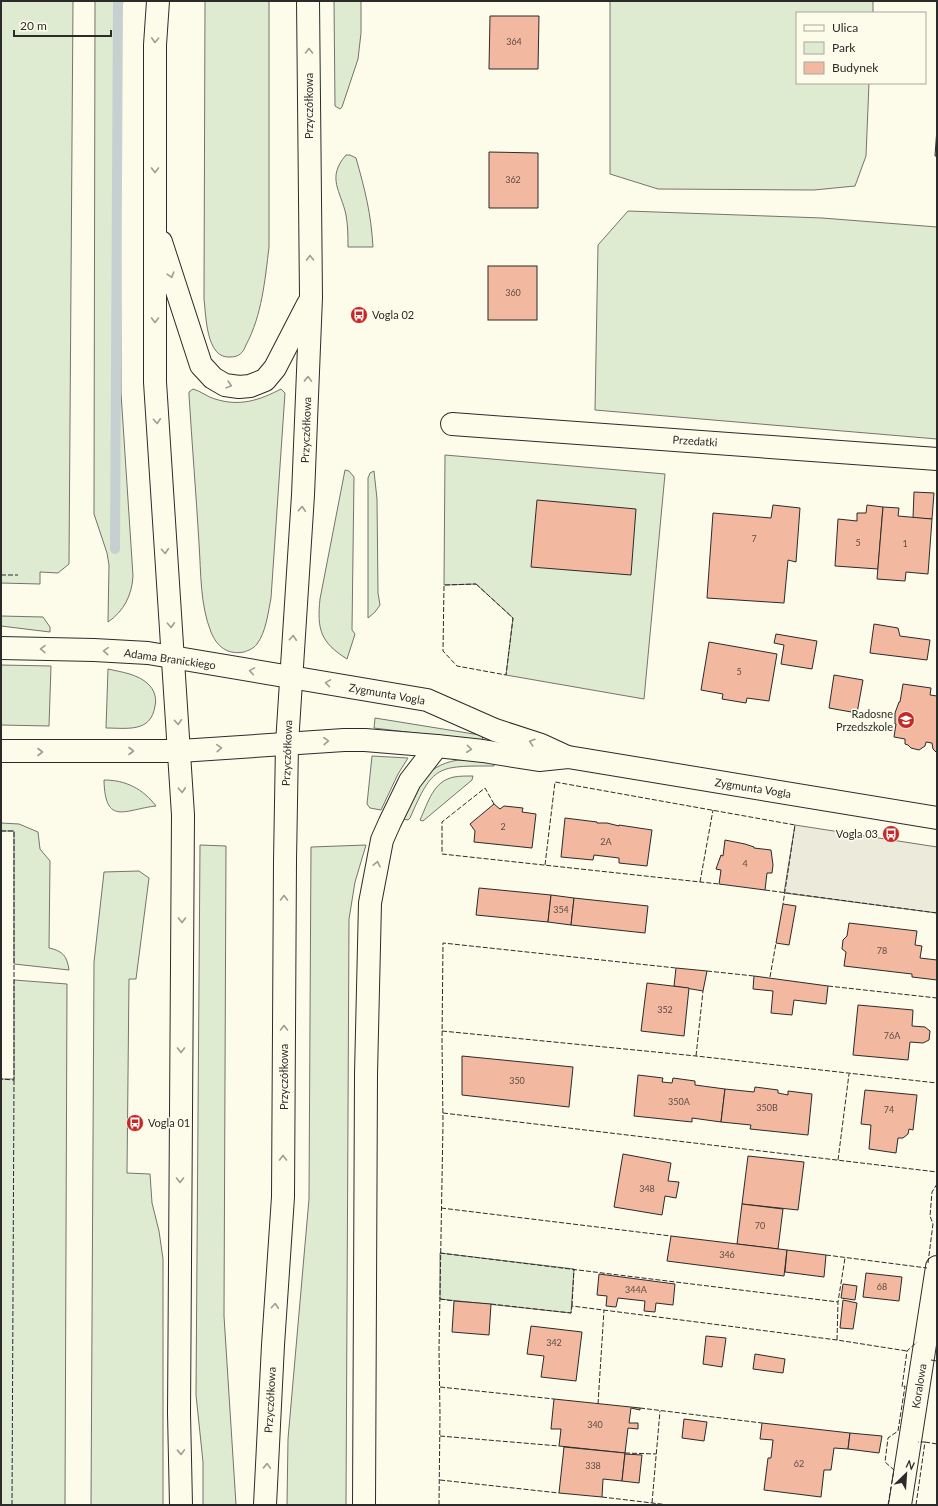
<svg xmlns="http://www.w3.org/2000/svg" width="938" height="1506" viewBox="0 0 938 1506" font-family="Lato,sans-serif">
<style>
.green{fill:#deebd1;stroke:#74746e}
.parking{fill:#eceadb;stroke:#74746e}
.lines{fill:none;stroke-linecap:round;stroke-linejoin:round}
.stream{stroke:#c7d0d0;stroke-width:10}
.building{fill:#f2b8a0;stroke:#2b2b2b}
.street-casing{stroke:#2b2b2b;stroke-width:24}
.secondary-casing{stroke:#2b2b2b;stroke-width:24}
.street{stroke:#fdfbea;stroke-width:22}
.secondary{stroke:#fdfbea;stroke-width:22}
.fence{stroke:#2b2b2b;stroke-width:1;stroke-dasharray:5 2;stroke-linecap:butt}
.oneway{stroke:#9e9d94}
.labels{text-anchor:middle;stroke-width:3;stroke-linejoin:round;paint-order:stroke}
.number-label{font-size:9px;fill:#5d4e48}
.street-label{font-size:11px;fill:#2b2b2b;stroke:#fdfbea}
.poi-label{font-size:11px;fill:#2b2b2b;stroke:#fdfbea;text-anchor:start}
</style>
<rect width="100%" height="100%" fill="#fdfbea"/>
<!-- green -->
<g class="green">
<path d="M1 1H73L69 564 58 573 40 572V584L1 583Z"/>
<path d="M95 1H123L120 21 121 393 133 576C132 595 124 611 108 622L109 565 107 553 94 514Z"/>
<path d="M205 1H269V247C265 280 262 315 246 345 243 353 239 357 230 357 206 359 206 315 204 299Z"/>
<path d="M334 1H361V33L358 59 342 107 340 109 335 106Z"/>
<path d="M610 1H873V13H797V83H869L866 156 855 186 814 190 658 189 610 174Z"/>
<path d="M346 155H350L356 158C365 190 371 213 373 247H348C348 236 348 226 346 215 341 191 326 178 346 155Z"/>
<path d="M628 211 822 218 937 227V439L595 410 598 245Z"/>
<path d="M193 389C201 391 207 397 215 399 240 407 260 400 281 389L285 393 271 598C268 613 266 632 257 644 253 649 249 650 244 652 228 655 217 647 211 632 200 605 201 572 199 543 196 493 192 444 189 395V392Z"/>
<path d="M445 455 665 474 644 699 506 675 513 618 476 584 444 585Z"/>
<path d="M345 470 349 471 354 477 352 630 355 634 347 659C320 642 317 629 320 599Z"/>
<path d="M374 471 377 499 378 593 380 605 375 612 368 618V478L370 473Z"/>
<path d="M1 616 43 617 50 627V632L1 626Z"/>
<path d="M1 665 51 666 49 726 1 725Z"/>
<path d="M108 669C121 672 138 674 148 684 154 689 157 698 155 706 151 733 127 728 106 728Z"/>
<path d="M375 718 480 735 483 738 480 741 374 728Z"/>
<path d="M372 756 408 758 398 774 381 810 370 808 367 804Z"/>
<path d="M458 760H494V766C437 766 433 765 410 818L408 820 403 819C416 790 422 766 458 760Z"/>
<path d="M473 776 472 780 423 821 420 820C428 803 433 781 454 777 460 776 466 776 473 776Z"/>
<path d="M104 780C126 780 143 789 156 806 126 809 105 827 104 780Z"/>
<path d="M1 823 19 824 38 832 40 849 50 861 49 948C63 951 67 956 69 970L14 964V831H1Z"/>
<path d="M200 845 226 846 224 1316 236 1505H203V1462L196 1395Z"/>
<path d="M366 845 355 882 349 919 346 1505H287L288 1439 309 1199 311 847Z"/>
<path d="M139 871 149 878 136 979H129L127 1173 150 1174 152 1203 159 1231 163 1259V1505H91L94 962 104 872Z"/>
<path d="M14 980 67 984 65 1505H1V1079H14Z"/>
<path d="M440 1253 574 1269 571 1313 440 1299Z"/>
</g>
<!-- parking -->
<path class="parking" d="M795 825 937 847V913L784 893Z"/>
<g class="lines">
<!-- stream -->
<path class="stream" d="M115 549 118 1"/>
</g>
<!-- building -->
<g class="building">
<path d="M490 16H539L538 69H489Z"/>
<path d="M937 128V156H935Z"/>
<path d="M489 152 538 153V208H489Z"/>
<rect x="488" y="266" width="49" height="54"/>
<path d="M914 492 934 493 932 519 913 518Z"/>
<path d="M537 500 636 509 631 575 531 567Z"/>
<path d="M773 505 800 508 796 562 788 560 784 603 707 598 713 513 771 518Z"/>
<path d="M867 505 883 507 878 569 835 566 838 519 857 521V513H866Z"/>
<path d="M883 507 899 508 898 516 932 519 928 574 906 572 905 581 877 579Z"/>
<path d="M874 624 898 628 900 636 930 640 927 660 870 653Z"/>
<path d="M776 634 817 641 812 669 781 664 784 645 774 643Z"/>
<path d="M709 642 777 654 769 701 747 698 746 703 722 699 723 694 701 690Z"/>
<path d="M834 675 863 680 857 713 829 708Z"/>
<path d="M903 684 931 688 930 695 937 696V753L933 749 932 743 926 742 925 746 919 750 911 748 908 745 905 744V739L894 737 896 724H895V713L899 702H900Z"/>
<path d="M494 804 500 809 504 806 523 808 522 812 536 814 532 848 474 842 475 831 470 824Z"/>
<path d="M565 818 597 822V823H607L619 826V825L652 830 647 866 619 863V858L594 855 593 860 561 857Z"/>
<path d="M725 840 745 844 754 847V848L771 850 773 865 772 873H767L765 890 719 884 721 870 716 869 721 855 723 856Z"/>
<path d="M479 888 551 895 548 922 476 915Z"/>
<path d="M551 895 574 898 571 925 548 922Z"/>
<path d="M574 898 648 906 645 933 571 925Z"/>
<path d="M783 904 796 906 789 945 776 943Z"/>
<path d="M849 923 917 931 915 945 922 946 920 958 937 960V980L912 977V974L844 966 846 952 842 949 843 940 847 936Z"/>
<path d="M676 968 707 971 703 991 674 986Z"/>
<path d="M754 976 828 986 826 1004 794 1000 792 1015 771 1013 773 991 753 989Z"/>
<path d="M647 983 689 988 684 1036 641 1031Z"/>
<path d="M858 1005 913 1010 912 1026 925 1027 930 1031 929 1040 923 1043 910 1042 908 1060 853 1055Z"/>
<path d="M462 1056 573 1067 569 1107 462 1095Z"/>
<path d="M638 1075 663 1078 662 1082 672 1083 673 1078 695 1081V1085L725 1089 721 1122 692 1118V1122L634 1116Z"/>
<path d="M755 1087 778 1090V1093L788 1095V1091L812 1094 808 1135 750 1129 751 1125 721 1122 725 1089 754 1092Z"/>
<path d="M865 1090 917 1095 913 1130 909 1129 908 1134 903 1138H898L896 1153 869 1149 871 1125 861 1124Z"/>
<path d="M623 1154 671 1163 668 1181 679 1182 676 1198 665 1196 662 1215 614 1207Z"/>
<path d="M748 1156 804 1162 798 1210 742 1204Z"/>
<path d="M742 1204 783 1209 778 1249 737 1244Z"/>
<path d="M671 1236 787 1250 784 1276 667 1261Z"/>
<path d="M787 1250 826 1255 824 1277 785 1272Z"/>
<path d="M866 1273 902 1277 899 1301 863 1297Z"/>
<path d="M599 1274 675 1284 673 1305 656 1303 655 1312 644 1311 645 1301 618 1298 616 1307 606 1306 607 1296 597 1295Z"/>
<path d="M843 1284 857 1286 855 1300 841 1298Z"/>
<path d="M843 1300 857 1303 853 1329 840 1328Z"/>
<path d="M454 1301 491 1304 489 1335 452 1332Z"/>
<path d="M531 1326 582 1332 576 1381 541 1377 544 1356 527 1354Z"/>
<path d="M706 1336 726 1338 722 1367 703 1364Z"/>
<path d="M755 1354 785 1359 783 1373 753 1369Z"/>
<path d="M554 1399 640 1408V1410L631 1408 629 1423H638V1429L628 1428 625 1453 559 1446 561 1429H551Z"/>
<path d="M684 1419 707 1422 704 1441 682 1438Z"/>
<path d="M762 1423 850 1433 848 1449 834 1448 831 1470H824L821 1497 764 1490 768 1458H771L773 1440 760 1439Z"/>
<path d="M850 1433 882 1436 879 1453 848 1449Z"/>
<path d="M564 1447 625 1453 622 1481 603 1479 602 1497 559 1493Z"/>
<path d="M625 1454 642 1455 639 1483 622 1481Z"/>
</g>
<g class="lines">
<!-- street casing -->
<g class="street-casing">
<g id="street">
<path d="M452 424 937 459"/>
<path d="M364 1505 366 1074 370 903 382 840 390 822 410 781 437 746"/>
<path d="M900 1505 937 1267"/>
</g>
</g>
<!-- secondary casing -->
<g class="secondary-casing">
<g id="secondary">
<path d="M158 1 155 45V382L183 815 179 1413 181 1505"/>
<path d="M161 242 201 365 213 378 225 385 239 387 250 386 265 380 275 368 308 304"/>
<path d="M1 648 94 650 148 653 427 700 495 730 541 745 567 757"/>
<path d="M1 751H180L344 740H365L437 746 483 751 539 760 568 757 937 818"/>
<path d="M265 1505 273 1345 283 1197 285 861 287 744 303 495 311 297 308 1"/>
</g>
</g>
<!-- street -->
<use href="#street" class="street"/>
<!-- secondary -->
<use href="#secondary" class="secondary"/>
<!-- fence -->
<g class="fence">
<path d="M1 575H18"/>
<path d="M476 584 513 618 506 675 457 666 443 651 444 585Z"/>
<path d="M494 804 485 788 442 822V854L719 884"/>
<path d="M1 831H14V1080L1 1079"/>
<path d="M545 865 555 782 795 825 783 904"/>
<path d="M700 882 713 810"/>
<path d="M765 890 937 913"/>
<path d="M707 971 754 976"/>
<path d="M770 977 776 943"/>
<path d="M828 986 937 998"/>
<path d="M442 1031 696 1056 937 1083"/>
<path d="M696 1056 703 991"/>
<path d="M443 1113 937 1172"/>
<path d="M838 1160 849 1074"/>
<path d="M441 1208 671 1236"/>
<path d="M440 1253 838 1302"/>
<path d="M826 1255 927 1268"/>
<path d="M928 1263 933 1224 930 1216 932 1192 937 1184"/>
<path d="M440 1299 454 1301"/>
<path d="M491 1304 571 1313 572 1306 837 1340 907 1351"/>
<path d="M572 1306 574 1269"/>
<path d="M837 1340 838 1302 845 1258"/>
<path d="M931 1360 937 1361"/>
<path d="M440 1387 554 1399"/>
<path d="M598 1404 604 1310"/>
<path d="M640 1408 762 1423"/>
<path d="M440 1436 559 1446"/>
<path d="M925 1442 937 1444"/>
<path d="M625 1453 656 1454"/>
<path d="M440 1480 559 1493"/>
<path d="M602 1497 669 1505"/>
<path d="M652 1503 660 1411"/>
<path d="M12 1505 14 1080"/>
<path d="M439 1505 440 1415 439 1350 443 1123 442 1041 443 943 676 968"/>
<path d="M888 1505 894 1470 885 1462 888 1438 898 1431 905 1386 902 1387 907 1351 917 1342"/>
<path d="M916 1505 925 1442H918"/>
</g>
</g>
<!-- one-way arrows -->
<defs><path id="oneway-chevron" d="M-2-3.5L2.5 0L-2 3.5" fill="none" stroke-width="1.6" stroke-linecap="round" stroke-linejoin="round"/></defs>
<g class="oneway">
<use href="#oneway-chevron" transform="translate(155 40) rotate(93)"/>
<use href="#oneway-chevron" transform="translate(309 51) rotate(-90)"/>
<use href="#oneway-chevron" transform="translate(155 170) rotate(90)"/>
<use href="#oneway-chevron" transform="translate(310 258) rotate(-91)"/>
<use href="#oneway-chevron" transform="translate(171 275) rotate(72)"/>
<use href="#oneway-chevron" transform="translate(155 320) rotate(90)"/>
<use href="#oneway-chevron" transform="translate(308 379) rotate(-88)"/>
<use href="#oneway-chevron" transform="translate(229 385) rotate(15)"/>
<use href="#oneway-chevron" transform="translate(157 421) rotate(86)"/>
<use href="#oneway-chevron" transform="translate(302 509) rotate(-86)"/>
<use href="#oneway-chevron" transform="translate(165 551) rotate(86)"/>
<use href="#oneway-chevron" transform="translate(171 625) rotate(87)"/>
<use href="#oneway-chevron" transform="translate(293 638) rotate(-86)"/>
<use href="#oneway-chevron" transform="translate(43 649) rotate(-179)"/>
<use href="#oneway-chevron" transform="translate(106 651) rotate(-177)"/>
<use href="#oneway-chevron" transform="translate(252 671) rotate(-171)"/>
<use href="#oneway-chevron" transform="translate(328 683) rotate(-171)"/>
<use href="#oneway-chevron" transform="translate(178 722) rotate(86)"/>
<use href="#oneway-chevron" transform="translate(326 741) rotate(-3)"/>
<use href="#oneway-chevron" transform="translate(532 742) rotate(-162)"/>
<use href="#oneway-chevron" transform="translate(219 748) rotate(-4)"/>
<use href="#oneway-chevron" transform="translate(469 749) rotate(6)"/>
<use href="#oneway-chevron" transform="translate(131 751)"/>
<use href="#oneway-chevron" transform="translate(40 752)"/>
<use href="#oneway-chevron" transform="translate(182 790) rotate(87)"/>
<use href="#oneway-chevron" transform="translate(377 864) rotate(-78)"/>
<use href="#oneway-chevron" transform="translate(284 898) rotate(-90)"/>
<use href="#oneway-chevron" transform="translate(182 920) rotate(90)"/>
<use href="#oneway-chevron" transform="translate(284 1028) rotate(-90)"/>
<use href="#oneway-chevron" transform="translate(181 1050) rotate(90)"/>
<use href="#oneway-chevron" transform="translate(283 1158) rotate(-90)"/>
<use href="#oneway-chevron" transform="translate(180 1180) rotate(90)"/>
<use href="#oneway-chevron" transform="translate(275 1306) rotate(-86)"/>
<use href="#oneway-chevron" transform="translate(181 1452) rotate(88)"/>
<use href="#oneway-chevron" transform="translate(267 1466) rotate(-88)"/>
</g>
<!-- icons -->
<defs>
<g id="bus-disc" transform="scale(0.9)"><circle r="9.5" fill="#c62828" stroke="#fdfbea"/><path d="M-5-6H5V4H4V6H2V4H-2V6H-4V4H-5ZM-3.5-4V0h7V-4ZM-3.5 1.2v1.5H-2V1.2ZM2 1.2v1.5H3.5V1.2Z" fill="#fff"/></g>
<g id="school-disc" transform="scale(0.9)"><circle r="9.5" fill="#c62828" stroke="#fdfbea"/><path d="M0-5L7-2L0 1L-7-2ZM-4 1L0 2.5L4 1V4Q0 6-4 4Z" fill="#fff"/></g>
</defs>
<g fill-rule="evenodd">
<use href="#bus-disc" x="359" y="315"/>
<use href="#school-disc" x="906" y="720"/>
<use href="#bus-disc" x="891" y="834"/>
<use href="#bus-disc" x="135" y="1123"/>
</g>
<g class="labels">
<!-- number labels -->
<g class="number-label">
<text x="514" y="45">364</text>
<text x="513" y="183">362</text>
<text x="513" y="296">360</text>
<text x="754" y="542">7</text>
<text x="858" y="546">5</text>
<text x="905" y="547">1</text>
<text x="739" y="675">5</text>
<text x="503" y="830">2</text>
<text x="606" y="845">2A</text>
<text x="745" y="867">4</text>
<text x="561" y="913">354</text>
<text x="882" y="954">78</text>
<text x="665" y="1013">352</text>
<text x="892" y="1039">76A</text>
<text x="517" y="1084">350</text>
<text x="679" y="1105">350A</text>
<text x="767" y="1111">350B</text>
<text x="889" y="1113">74</text>
<text x="647" y="1192">348</text>
<text x="760" y="1229">70</text>
<text x="727" y="1258">346</text>
<text x="882" y="1290">68</text>
<text x="636" y="1293">344A</text>
<text x="554" y="1346">342</text>
<text x="595" y="1428">340</text>
<text x="799" y="1467">62</text>
<text x="593" y="1469">338</text>
</g>
<!-- street labels -->
<g class="street-label">
<text transform="translate(309 106) rotate(-90)" y="4">Przyczółkowa</text>
<text transform="translate(306 430) rotate(-88)" y="4">Przyczółkowa</text>
<text transform="translate(695 441) rotate(4)" y="4">Przedatki</text>
<text transform="translate(170 659) rotate(8)" y="4">Adama Branickiego</text>
<text transform="translate(387 694) rotate(10)" y="4">Zygmunta Vogla</text>
<text transform="translate(287 753) rotate(-88)" y="4">Przyczółkowa</text>
<text transform="translate(753 788) rotate(9)" y="4">Zygmunta Vogla</text>
<text transform="translate(284 1077) rotate(-90)" y="4">Przyczółkowa</text>
<text transform="translate(919 1386) rotate(-81)" y="4">Koralowa</text>
<text transform="translate(270 1400) rotate(-87)" y="4">Przyczółkowa</text>
</g>
<!-- poi labels -->
<g class="poi-label">
<text x="372" y="319">Vogla 02</text>
<text x="893" y="718" text-anchor="end">Radosne<tspan x="893" dy="13">Przedszkole</tspan></text>
<text x="878" y="838" text-anchor="end">Vogla 03</text>
<text x="148" y="1127">Vogla 01</text>
</g>
</g>
<!-- border -->
<rect width="938" height="1506" fill="none" stroke="#2b2b2b" stroke-width="4"/>
<!-- legend -->
<rect x="796" y="12" width="130" height="72" fill="#fdfbea" stroke="#a9a89e"/>
<rect x="804" y="25" width="20" height="6" fill="#fdfbea" stroke="#a9a89e"/>
<text x="832" y="32" font-size="12" fill="#2b2b2b">Ulica</text>
<rect x="804" y="42" width="20" height="12" fill="#deebd1" stroke="#a9a89e"/>
<text x="832" y="52" font-size="12" fill="#2b2b2b">Park</text>
<rect x="804" y="62" width="20" height="12" fill="#f2b8a0" stroke="#a9a89e"/>
<text x="832" y="72" font-size="12" fill="#2b2b2b">Budynek</text>
<!-- north arrow -->
<g transform="translate(906 1474) rotate(25)" stroke="#fdfbea" stroke-width="3" paint-order="stroke">
<path d="M0-3L7 15L0 10L-7 15Z" fill="#2b2b2b"/>
<text y="-6" font-size="11" font-weight="bold" text-anchor="middle" fill="#2b2b2b">N</text>
</g>
<!-- scale -->
<path d="M14 30v6h97v-6" fill="none" stroke="#2b2b2b" stroke-width="2"/>
<text x="20" y="30" font-size="12" fill="#2b2b2b" stroke="#fdfbea" stroke-width="3" paint-order="stroke">20 m</text>
</svg>
